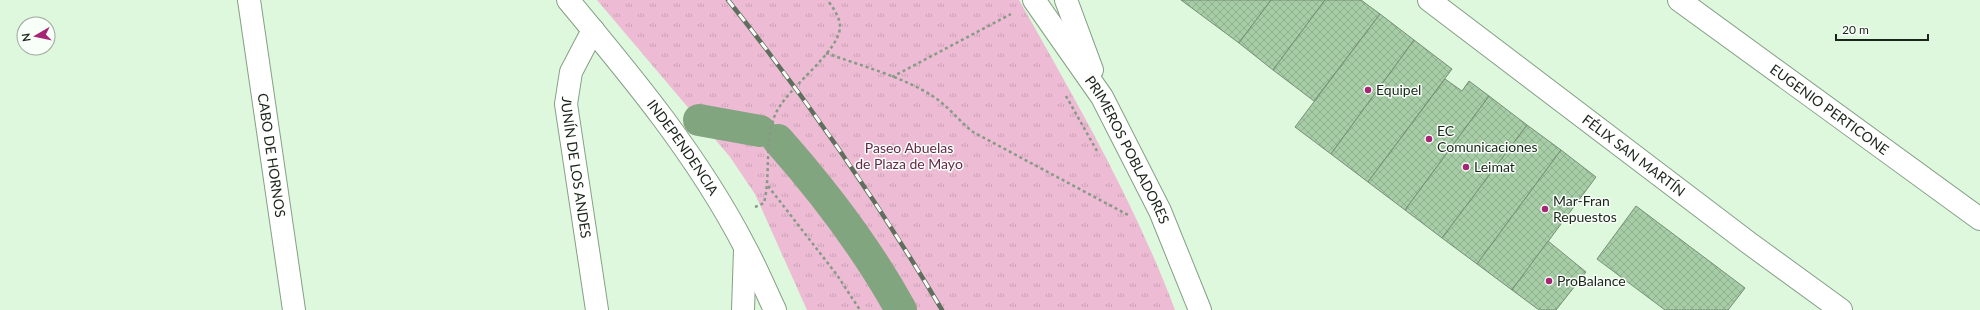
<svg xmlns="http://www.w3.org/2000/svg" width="1980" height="310" viewBox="0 0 1980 310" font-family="Lato,sans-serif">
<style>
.park{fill:url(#park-tufts)}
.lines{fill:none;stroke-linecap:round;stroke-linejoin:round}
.canal{stroke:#80a57f;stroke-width:32}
.building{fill:url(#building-cross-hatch);stroke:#768f76}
.minor-casing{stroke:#869f86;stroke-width:24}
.major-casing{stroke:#869f86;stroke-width:24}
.highway-casing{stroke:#869f86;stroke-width:24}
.path{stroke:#879a86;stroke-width:2.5;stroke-dasharray:3 3;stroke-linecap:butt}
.minor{stroke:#fff;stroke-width:22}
.major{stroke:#fff;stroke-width:22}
.highway{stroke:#fff;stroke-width:22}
.rail-casing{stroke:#5f6f5e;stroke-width:4.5}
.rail{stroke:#f8fef8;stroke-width:3;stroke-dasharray:9;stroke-linecap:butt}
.poi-dot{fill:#a62675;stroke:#f8fef8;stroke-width:1.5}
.labels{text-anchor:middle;stroke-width:3;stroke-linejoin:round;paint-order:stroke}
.poi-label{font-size:14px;fill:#1a241a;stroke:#f8fef8;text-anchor:start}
.street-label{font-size:14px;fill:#1a241a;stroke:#f8fef8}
.park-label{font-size:14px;fill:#65284a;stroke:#f8fef8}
</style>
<defs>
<pattern id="park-tufts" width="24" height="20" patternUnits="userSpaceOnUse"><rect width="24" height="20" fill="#edbbd3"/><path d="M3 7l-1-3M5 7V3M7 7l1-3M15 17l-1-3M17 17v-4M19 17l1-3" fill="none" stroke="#cba1b5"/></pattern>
<pattern id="building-cross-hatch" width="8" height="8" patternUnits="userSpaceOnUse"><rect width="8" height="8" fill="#a6cda6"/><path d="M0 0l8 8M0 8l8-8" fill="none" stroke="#8eb08e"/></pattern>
</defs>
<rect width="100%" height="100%" fill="#ddf8dc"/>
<!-- park -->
<path class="park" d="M597 0H1019C1076 101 1134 201 1175 310H807L755 194 730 157Z"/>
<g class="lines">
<!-- canal -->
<g class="canal">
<path d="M699 120 760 131"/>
<path d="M778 140C825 193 867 248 901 310"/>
</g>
</g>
<!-- building -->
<g class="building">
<path d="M1181 0H1271L1239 43Z"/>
<path d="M1271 0H1325L1273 70 1239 43Z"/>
<path d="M1325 0H1361L1380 14 1314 101 1273 70Z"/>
<path d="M1380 14 1414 40 1331 154 1295 127Z"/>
<path d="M1414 40 1452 69 1368 182 1331 154Z"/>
<path d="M1445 79 1462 91 1469 81 1489 96 1405 210 1368 182Z"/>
<path d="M1489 96 1527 125 1442 238 1405 210Z"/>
<path d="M1527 125 1561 150 1477 264 1442 238Z"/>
<path d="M1561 150 1596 177 1512 290 1477 264Z"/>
<path d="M1636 206 1745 288 1728 310H1665L1597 259Z"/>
<path d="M1548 241 1586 272 1556 310H1539L1512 290Z"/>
</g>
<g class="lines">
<!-- minor casing -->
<g class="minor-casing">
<g id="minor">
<path id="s1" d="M249 0 294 310"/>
<path id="s2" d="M568 0C633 78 698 156 745 247 756 267 765 289 775 310"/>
<path id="s3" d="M593 30 571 72 566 104 597 310"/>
<path d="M743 310 745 250"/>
</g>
</g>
<!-- major casing -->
<g class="major-casing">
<g id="major">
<path id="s4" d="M1034 0 1102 97 1160 211 1200 310"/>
<path d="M1066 0 1092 70"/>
</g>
</g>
<!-- highway casing -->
<g class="highway-casing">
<g id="highway">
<path id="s5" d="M1429 0 1749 243 1841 310"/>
<path id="s6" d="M1679 0 1980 219"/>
</g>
</g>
<!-- path -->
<g class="path">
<path d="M826 53C859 65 906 78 934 97 949 107 959 121 973 132L1130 216"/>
<path d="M892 77 1011 14"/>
<path d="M1066 96 1097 151"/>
<path d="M768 186 837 275 860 310"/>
<path d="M755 207 764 203C771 174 764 143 775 115 786 88 839 53 840 27 840 17 833 7 827 0"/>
</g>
<!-- minor -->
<use href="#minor" class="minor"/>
<!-- major -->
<use href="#major" class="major"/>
<!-- highway -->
<use href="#highway" class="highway"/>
<!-- rail casing -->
<g class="rail-casing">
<path id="rail" d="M728 0C806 98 878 202 942 310"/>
</g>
<!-- rail -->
<use href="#rail" class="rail"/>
</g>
<!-- markers -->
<g class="poi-dot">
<circle cx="1368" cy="90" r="4"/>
<circle cx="1429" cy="139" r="4"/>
<circle cx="1466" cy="167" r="4"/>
<circle cx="1545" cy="209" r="4"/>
<circle cx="1549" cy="281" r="4"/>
</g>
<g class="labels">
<!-- poi labels -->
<g class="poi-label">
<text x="1376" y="95">Equipel</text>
<text x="1437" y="136">EC<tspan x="1437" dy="16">Comunicaciones</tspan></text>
<text x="1474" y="172">Leimat</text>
<text x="1553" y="206">Mar-Fran<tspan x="1553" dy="16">Repuestos</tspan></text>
<text x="1557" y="286">ProBalance</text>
</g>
<!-- street labels -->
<g class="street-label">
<text dy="5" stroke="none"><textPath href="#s6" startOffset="186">EUGENIO PERTICONE</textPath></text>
<text dy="5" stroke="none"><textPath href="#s2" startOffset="187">INDEPENDENCIA</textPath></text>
<text dy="5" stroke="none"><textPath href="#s4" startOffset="177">PRIMEROS POBLADORES</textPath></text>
<text dy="5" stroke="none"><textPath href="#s1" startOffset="157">CABO DE HORNOS</textPath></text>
<text dy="5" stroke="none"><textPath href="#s5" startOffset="257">FÉLIX SAN MARTÍN</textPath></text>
<text dy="5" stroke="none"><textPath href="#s3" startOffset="144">JUNÍN DE LOS ANDES</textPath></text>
</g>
<!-- park labels -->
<g class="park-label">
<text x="909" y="153">Paseo Abuelas<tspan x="909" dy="16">de Plaza de Mayo</tspan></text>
</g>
</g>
<!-- north arrow -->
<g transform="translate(36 36) rotate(261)"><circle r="19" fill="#f8fef8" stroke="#9fa79f"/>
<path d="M0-3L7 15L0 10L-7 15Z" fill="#a62675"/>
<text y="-6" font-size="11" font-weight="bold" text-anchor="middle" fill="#1a241a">N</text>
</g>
<!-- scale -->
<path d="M1836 34v6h92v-6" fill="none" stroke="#1a241a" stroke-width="2"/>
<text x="1842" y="34" font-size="12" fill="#1a241a" stroke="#f8fef8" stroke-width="3" paint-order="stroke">20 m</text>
</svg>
